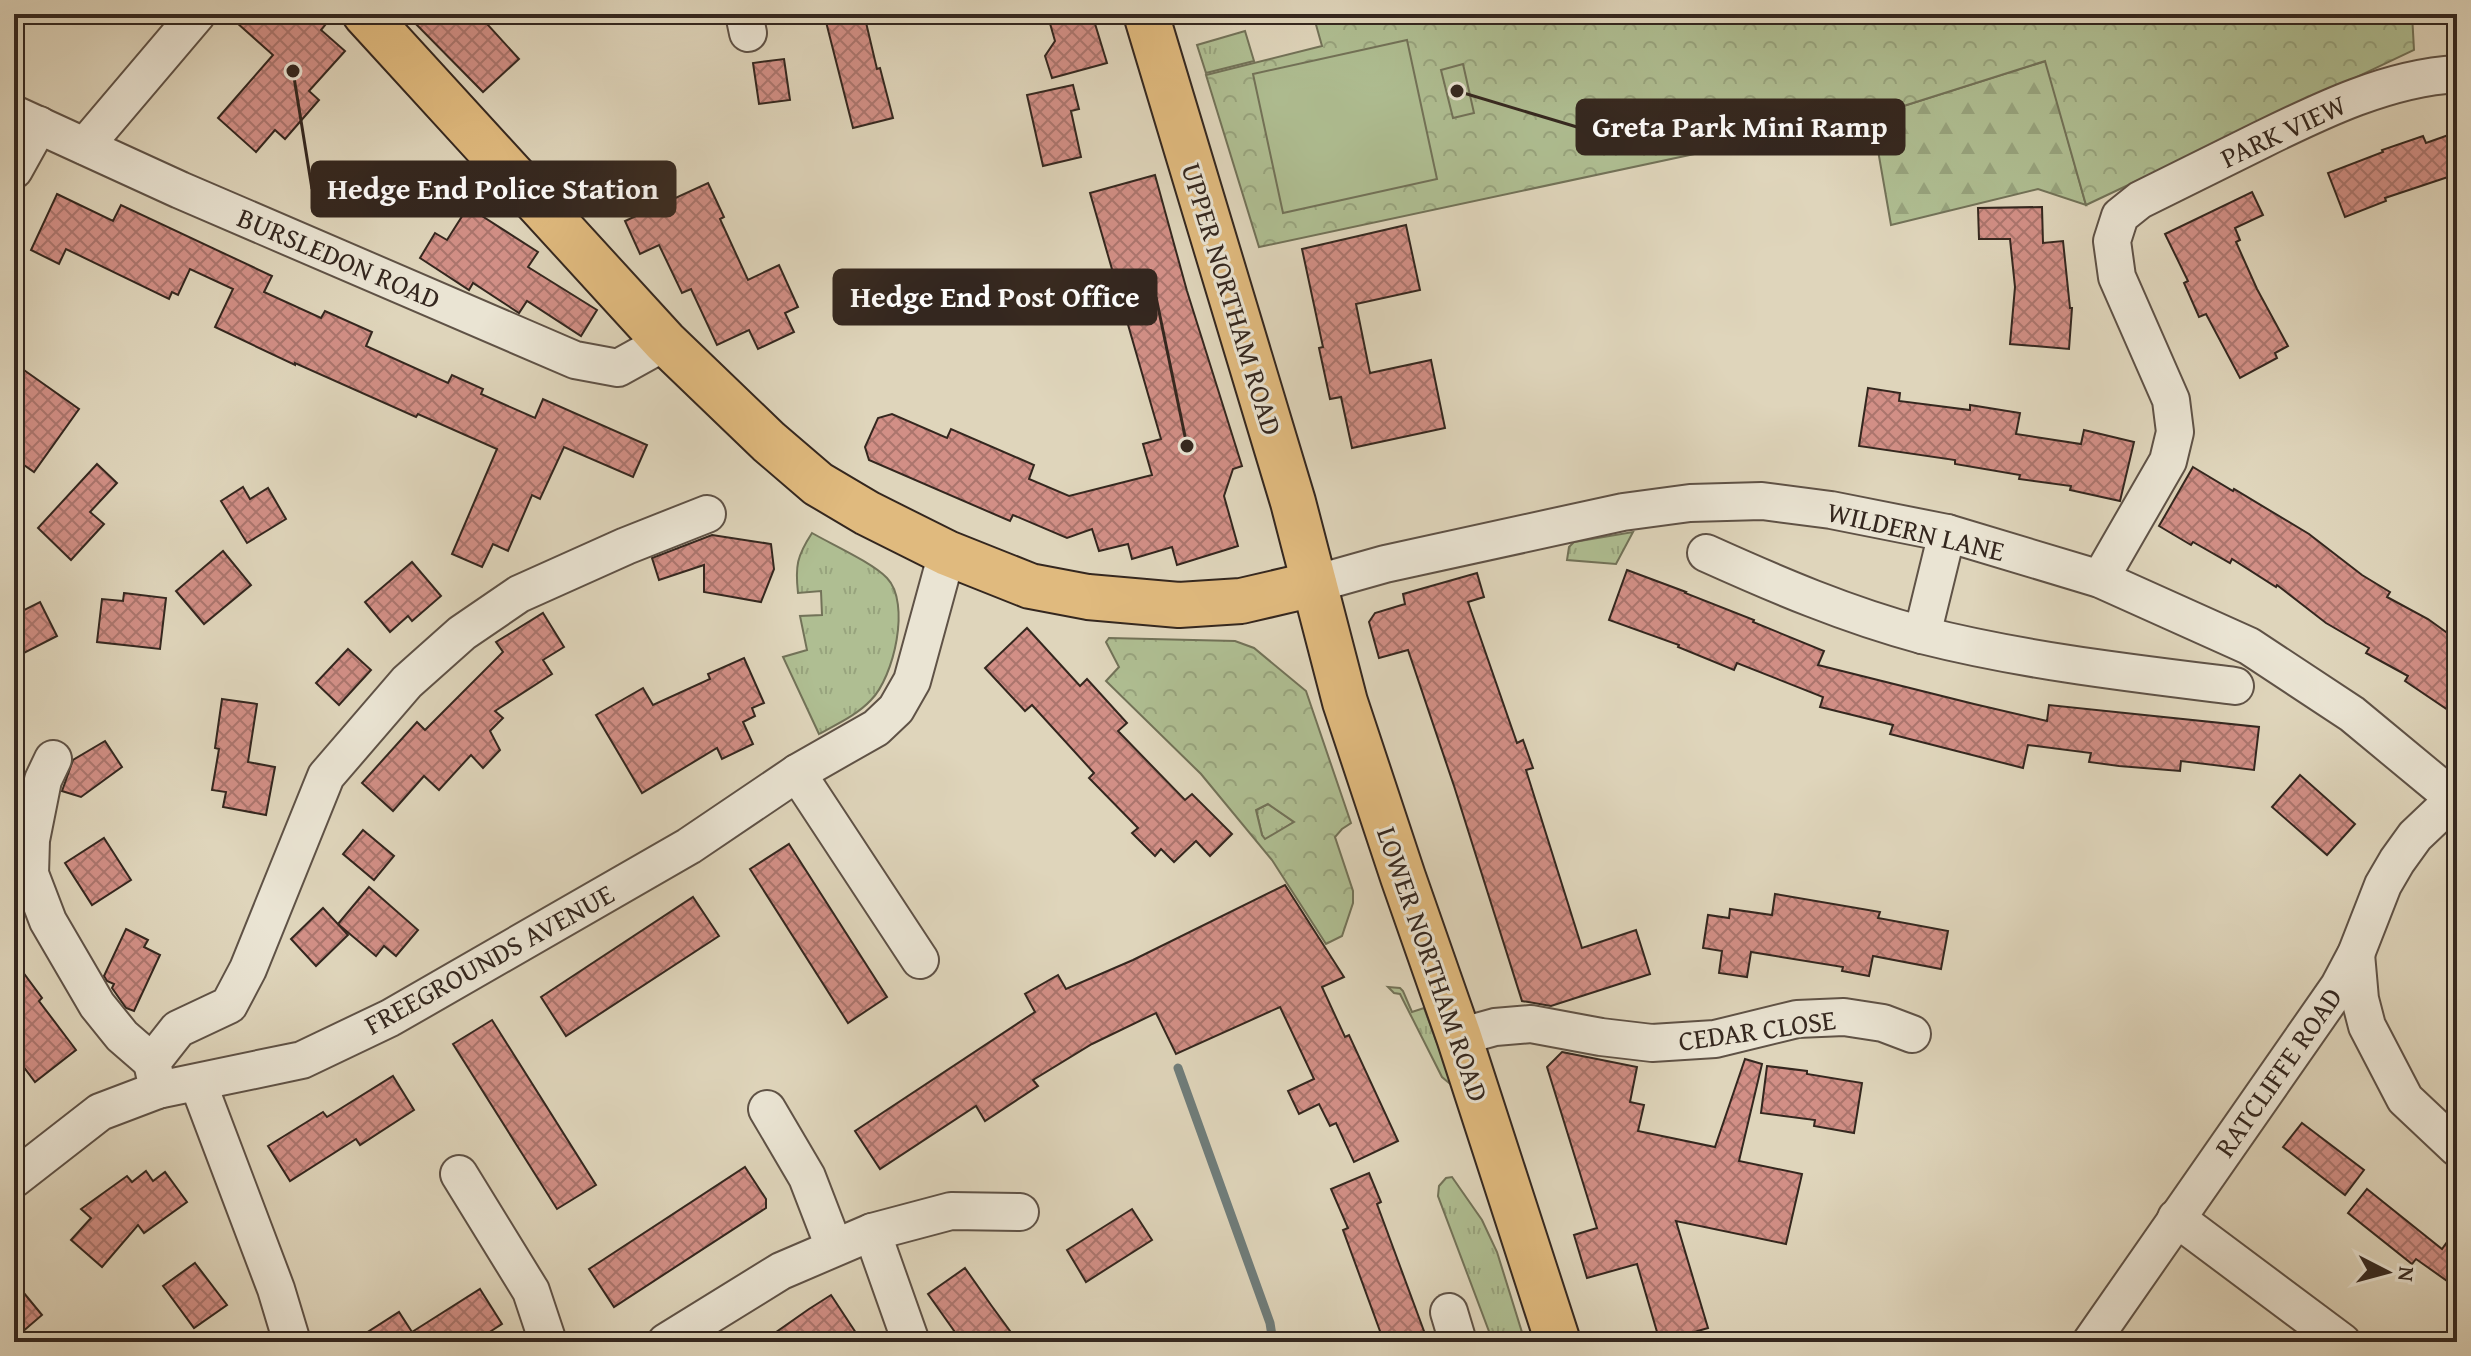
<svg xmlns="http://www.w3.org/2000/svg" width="2471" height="1356" viewBox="0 0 2471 1356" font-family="'Gentium Book Plus',serif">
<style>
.grass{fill:url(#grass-tufts);stroke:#727258;stroke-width:2}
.forest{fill:url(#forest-firs);stroke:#727258;stroke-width:2}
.park{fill:url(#park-crowns);stroke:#727258;stroke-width:2;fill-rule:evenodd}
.garden{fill:#afbe92;stroke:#727258;stroke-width:2}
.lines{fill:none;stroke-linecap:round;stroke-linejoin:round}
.stream{stroke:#6f7d7b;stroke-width:9}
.building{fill:url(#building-cross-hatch);stroke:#34271f;stroke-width:2}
.minor-casing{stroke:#5f5246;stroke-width:40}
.major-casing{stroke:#34271f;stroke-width:48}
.minor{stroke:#eae4d3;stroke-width:36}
.major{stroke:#e0ba7e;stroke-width:44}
.labels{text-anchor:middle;stroke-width:6;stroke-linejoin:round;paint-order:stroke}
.street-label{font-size:28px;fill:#34271f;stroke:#eae4d3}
.leader{fill:none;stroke:#34271f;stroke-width:3}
.callout-dot{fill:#34271f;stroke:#eae4d3;stroke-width:3}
.callout{fill:#34271f;stroke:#34271f;stroke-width:3}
.callout-label{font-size:30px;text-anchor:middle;font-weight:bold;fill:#fff}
</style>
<defs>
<pattern id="grass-tufts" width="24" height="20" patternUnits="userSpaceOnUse" patternTransform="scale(2)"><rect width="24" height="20" fill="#afbe92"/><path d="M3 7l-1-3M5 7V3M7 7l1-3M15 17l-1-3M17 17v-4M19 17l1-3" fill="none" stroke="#97a37d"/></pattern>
<pattern id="forest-firs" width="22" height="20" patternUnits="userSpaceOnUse" patternTransform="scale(2)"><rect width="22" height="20" fill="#afbe92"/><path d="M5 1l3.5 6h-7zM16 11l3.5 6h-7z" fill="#97a37d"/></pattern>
<pattern id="park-crowns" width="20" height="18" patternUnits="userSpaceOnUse" patternTransform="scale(2)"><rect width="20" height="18" fill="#afbe92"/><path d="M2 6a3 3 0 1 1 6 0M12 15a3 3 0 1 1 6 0" fill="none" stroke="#97a37d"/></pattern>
<pattern id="building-cross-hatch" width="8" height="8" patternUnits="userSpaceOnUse" patternTransform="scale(2)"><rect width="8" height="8" fill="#d28f86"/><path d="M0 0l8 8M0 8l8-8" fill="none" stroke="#ab756d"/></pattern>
</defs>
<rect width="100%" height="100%" fill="#dfd5bb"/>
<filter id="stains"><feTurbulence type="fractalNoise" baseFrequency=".0025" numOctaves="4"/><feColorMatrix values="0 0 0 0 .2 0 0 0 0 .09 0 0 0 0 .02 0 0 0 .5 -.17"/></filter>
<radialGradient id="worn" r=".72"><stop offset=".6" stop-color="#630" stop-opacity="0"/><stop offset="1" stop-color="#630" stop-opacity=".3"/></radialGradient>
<!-- grass -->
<g class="grass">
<path d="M1245 31 1254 61 1206 73 1197 45Z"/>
<path d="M1633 532 1616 564 1567 560 1569 547 1574 542Z"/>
<path d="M812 533C831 544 873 563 887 578 911 603 894 677 871 700 857 715 837 724 819 734L783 657 807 650 800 616 822 615 821 591 798 593C795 566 797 556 812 533Z"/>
<path d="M1268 804 1294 822 1265 840 1262 835 1256 810Z"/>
<path d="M1388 987 1400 988 1403 991 1412 1012 1424 1008 1450 1078 1449 1083 1442 1077 1400 994 1394 993Z"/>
<path d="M1452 1177 1482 1220 1497 1252 1525 1342H1493L1438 1196 1439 1186 1446 1178Z"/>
</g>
<!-- forest -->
<path class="forest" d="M2046 61 2086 205 2038 189 1891 225 1872 116Z"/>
<!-- park -->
<g class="park">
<path d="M1313 14H2412L2414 50 2086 205 2045 61 1872 116 1259 247 1206 75 1322 46Z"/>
<path d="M1109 638 1235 641 1254 648 1306 691 1351 823 1342 829 1335 837 1353 891V903L1342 936 1326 944 1272 860 1201 774 1106 681 1119 667 1106 642ZM1268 804 1294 822 1265 839 1262 835 1256 810Z"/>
</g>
<!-- garden -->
<g class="garden">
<path d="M1407 40 1437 179 1283 213 1253 74Z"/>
<path d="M1463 64 1474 113 1453 118 1441 70Z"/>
</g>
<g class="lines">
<!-- stream -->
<path class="stream" d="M1178 1068 1270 1323 1273 1342"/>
</g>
<!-- building -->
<g class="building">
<path d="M227 14H314L326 24 321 30 345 51 309 91 319 100 285 139 275 130 256 152 218 118 273 55Z"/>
<path d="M406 14H478L519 59 483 92Z"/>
<path d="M824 14H864L877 69 880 68 893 118 853 128Z"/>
<path d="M1069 14H1092L1107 63 1052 78 1045 56 1055 41 1049 20Z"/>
<path d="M784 59 790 100 759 104 753 63Z"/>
<path d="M1073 85 1079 109 1071 111 1081 157 1043 166 1027 95Z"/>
<path d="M2457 132V174L2385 198 2386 201 2345 217 2328 173 2383 152 2382 150 2423 136 2426 143Z"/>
<path d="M1155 175 1187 291 1242 466 1233 469 1224 496 1238 546 1177 565 1172 547 1132 559 1128 544 1099 551 1092 529 1067 538 1013 515 1010 521 869 460 865 447 878 418 892 414 947 438 951 429 1034 465 1029 479 1069 496 1152 475 1143 444 1161 439 1090 193Z"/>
<path d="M708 183 724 217 720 219 748 280 779 265 798 307 785 313 794 332 758 349 749 330 717 345 691 289 682 293 659 245 640 254 625 221Z"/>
<path d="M2252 192 2263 215 2235 228 2240 240 2236 242 2257 289 2288 346 2275 353 2277 358 2240 378 2206 314 2199 317 2184 283 2188 281 2165 234Z"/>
<path d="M57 194 113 221 121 205 272 276 264 292 321 318 325 311 372 332 366 346 448 383 452 375 483 389 481 394 535 418 543 399 647 445 633 477 564 447 540 499 532 495 508 551 493 544 482 567 452 554 497 449 418 414 416 417 295 363V365L215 327 233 289 190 269 178 295 172 292 169 299 66 249 59 264 31 250Z"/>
<path d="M468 207 538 252 528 267 597 310 581 336 527 301 519 313 473 283 469 290 420 258 435 233 447 240Z"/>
<path d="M2042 207 2043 243 2063 241 2070 308H2072L2069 349 2010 344 2015 287 2010 239H1979L1978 208Z"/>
<path d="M1406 225 1420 290 1356 304 1370 373 1431 360 1445 428 1352 448 1341 397 1330 399 1319 348 1323 347 1302 249Z"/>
<path d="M14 363 79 409 34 472 14 458Z"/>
<path d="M1868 388 1900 393 1899 401 1970 410V405L2020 413 2016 434 2081 444 2084 430 2134 442 2120 501 2070 490 2071 486 2019 479 2020 475 1955 464V460L1859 446Z"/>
<path d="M97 464 117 483 90 512 104 524 71 560 38 528Z"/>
<path d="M2193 467 2233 491 2234 489 2309 534 2362 575 2390 592 2387 597 2428 619 2457 640V716L2405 681 2408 676 2366 653 2369 648 2326 623 2277 585 2276 587 2232 559 2230 563 2193 542 2191 545 2159 526Z"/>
<path d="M243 487 250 499 268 488 286 519 247 543 221 501Z"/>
<path d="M712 535 771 544 774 569 761 602 704 592V565L659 580 652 558Z"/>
<path d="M223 551 251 585 204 624 176 591Z"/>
<path d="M412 562 441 596 412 621 408 616 390 632 365 602Z"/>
<path d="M1627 570 1686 592 1685 593 1754 620 1753 622 1824 651 1818 665 1974 704 2047 721 2049 705 2259 727 2254 770 2181 761 2180 771 2119 766 2089 762 2091 753 2028 745 2023 768 1890 734 1893 725 1820 707 1823 697 1737 663 1734 670 1678 647 1679 645 1609 620Z"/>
<path d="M1477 573 1484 597 1468 602 1517 743 1523 740 1533 768 1526 770 1582 948 1636 930 1650 974 1551 1006 1522 1001 1454 786 1408 650 1379 658 1369 622 1375 613 1405 604 1403 594Z"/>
<path d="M124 593 166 598 160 649 97 642 102 599 123 601Z"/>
<path d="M40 602 57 636 22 654 14 639V615Z"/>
<path d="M543 613 564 647 543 660 552 674 495 711 503 718 490 731 500 750 483 768 471 755 439 790 424 776 393 811 362 783 417 722 425 730 503 652 496 642Z"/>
<path d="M1027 628 1080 686 1087 679 1127 723 1118 731 1185 800 1192 794 1232 834 1210 856 1196 841 1174 862 1161 849 1155 856 1132 833 1138 828 1089 778 1094 773 1032 705 1025 711 985 668Z"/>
<path d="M348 649 371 670 339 705 316 683Z"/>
<path d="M744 658 764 703 752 708 755 716 743 722 753 744 722 759 717 748 642 793 596 715 643 688 653 705 710 679 708 674Z"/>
<path d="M222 699 257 704 248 762 275 767 266 815 223 807 226 792 212 790 219 749 215 748Z"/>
<path d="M105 741 122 767 81 797 62 791 73 760Z"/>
<path d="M2300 775 2355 824 2327 855 2272 807Z"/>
<path d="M363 830 394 856 374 880 343 854Z"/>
<path d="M104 838 131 880 92 905 65 863Z"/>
<path d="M789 844 887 997 848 1023 750 869Z"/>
<path d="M1285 885 1344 977 1322 987 1345 1037 1349 1035 1398 1141 1354 1162 1336 1123 1330 1126 1319 1104 1299 1114 1288 1091 1314 1079 1280 1007 1176 1054 1156 1013 1092 1044 1033 1080 1038 1086 985 1121 976 1106 880 1169 855 1131 1035 1012 1025 994 1058 975 1066 989 1133 960Z"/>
<path d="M369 887 418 930 396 956 384 946 376 956 338 924Z"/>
<path d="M1775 894 1880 912 1878 918 1948 931 1941 969 1873 956 1869 976 1842 971 1843 967 1751 952 1747 977 1719 973 1722 951 1703 948 1708 915 1729 918 1730 909 1772 915Z"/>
<path d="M693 897 719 936 566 1036 541 997Z"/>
<path d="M323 908 348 935 316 966 291 939Z"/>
<path d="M126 929 148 940 144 947 160 955 134 1011 126 1008 112 988 114 984 107 981 104 976Z"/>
<path d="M14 960 42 998 39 1001 76 1050 35 1082 14 1054Z"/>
<path d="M492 1020 596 1185 557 1209 453 1044Z"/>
<path d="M1562 1052 1637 1067 1630 1102 1644 1105 1638 1131 1715 1147 1745 1059 1762 1064 1739 1161 1802 1174 1786 1244 1676 1221 1708 1328 1660 1342 1637 1264 1587 1278 1574 1235 1597 1228 1547 1067Z"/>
<path d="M1767 1066 1807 1071V1074L1862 1083 1854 1133 1814 1126 1815 1120 1761 1113Z"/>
<path d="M393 1076 414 1110 360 1145 356 1139 290 1181 268 1146 323 1112 327 1117Z"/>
<path d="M2302 1123 2364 1170 2345 1195 2283 1147Z"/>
<path d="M745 1167 766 1199V1208L614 1307 589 1269Z"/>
<path d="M146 1171 153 1181 165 1172 187 1202 144 1233 138 1225 102 1267 71 1240 91 1218 81 1209 127 1176 132 1182Z"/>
<path d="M1369 1173 1381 1202 1377 1204 1428 1342H1384L1343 1230 1348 1228 1331 1189Z"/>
<path d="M2367 1189 2442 1249 2457 1228V1288L2416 1259 2412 1264 2348 1213Z"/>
<path d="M1132 1209 1152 1240 1086 1282 1067 1250Z"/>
<path d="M195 1263 227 1305 194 1328 163 1286Z"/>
<path d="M965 1268 991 1305 1018 1342H962L928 1294Z"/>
<path d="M14 1281 42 1315 14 1339Z"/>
<path d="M480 1289 502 1324 474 1342H352L399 1312 412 1332Z"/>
<path d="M831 1295 862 1342H762L809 1309Z"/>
</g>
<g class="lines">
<!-- minor casing -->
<g class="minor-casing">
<g id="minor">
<path d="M744 14 748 33"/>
<path d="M14 114 180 190 575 360 618 368 665 342"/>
<path d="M85 146 197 14"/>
<path d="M14 170 39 125"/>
<path d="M1706 553C1777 585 1847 615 1922 635 2025 661 2130 673 2235 686"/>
<path d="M2100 579 2168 461 2175 432 2171 400 2117 277 2112 241 2120 216 2140 200C2180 180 2220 160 2261 140 2322 110 2388 78 2457 74"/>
<path d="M1314 584 1385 564 1623 512 1690 503 1762 501 1831 510 1947 533 2100 579 2249 646 2352 714 2457 801"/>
<path d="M1922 635 1947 533"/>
<path d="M53 759 43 780 31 840 30 874 48 921 97 1005 122 1036 152 1062"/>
<path d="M797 773 920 960"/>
<path d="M2356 954 2360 999 2367 1026 2405 1099 2457 1148"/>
<path d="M1459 1037 1495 1027 1531 1024 1601 1037 1652 1043 1715 1039 1797 1019 1844 1017 1883 1023 1912 1034"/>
<path d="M198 1083 276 1289 292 1342"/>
<path d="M158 1090 152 1062 178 1029 229 1005 248 969 326 776 407 682 462 633 519 594 626 546 707 514"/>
<path d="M767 1109 807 1177 834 1247"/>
<path d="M459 1174 531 1291 548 1342"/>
<path d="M14 1179 100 1112 158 1090 302 1060 390 1018 689 846 797 773 876 728 896 709 912 681 947 553"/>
<path d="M2176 1218 2342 1342"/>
<path d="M872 1232 911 1342"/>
<path d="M1449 1312 1458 1342"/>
<path d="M666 1342 781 1271 872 1232 951 1211 1020 1212"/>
<path d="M2091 1342 2339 986 2356 954 2383 885 2397 861 2415 836 2454 799"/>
</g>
</g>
<!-- major casing -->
<g class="major-casing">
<g id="major">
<path d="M365 14 665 342 769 442 818 484 867 513 947 553 1030 586 1088 597 1179 605 1241 601 1314 584"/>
<path d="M1146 14 1293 502 1345 702 1403 877 1459 1037 1558 1342"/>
</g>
</g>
<!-- minor -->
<use href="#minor" class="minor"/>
<!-- major -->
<use href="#major" class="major"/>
</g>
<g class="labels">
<!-- street labels -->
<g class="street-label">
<text transform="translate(2283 131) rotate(-25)" y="10">PARK VIEW</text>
<text transform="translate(339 258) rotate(23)" y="10">BURSLEDON ROAD</text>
<text transform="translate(1232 299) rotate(73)" y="10">UPPER NORTHAM ROAD</text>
<text transform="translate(1916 531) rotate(13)" y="10">WILDERN LANE</text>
<text transform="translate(489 959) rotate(-29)" y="10">FREEGROUNDS AVENUE</text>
<text transform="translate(1433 964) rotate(71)" y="10">LOWER NORTHAM ROAD</text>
<text transform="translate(1757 1030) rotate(-8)" y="10">CEDAR CLOSE</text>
<text transform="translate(2278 1072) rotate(-55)" y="10">RATCLIFFE ROAD</text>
</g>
</g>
<!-- callouts -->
<path class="leader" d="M1457 91L1577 127M293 71L312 189M1187 446L1156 297"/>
<g class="callout-dot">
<circle cx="1457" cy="91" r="8"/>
<circle cx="293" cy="71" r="8"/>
<circle cx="1187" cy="446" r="8"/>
</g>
<g class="callout">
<rect x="1577" y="100" width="327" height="54" rx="8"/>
<rect x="312" y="162" width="363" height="54" rx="8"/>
<rect x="834" y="270" width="322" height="54" rx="8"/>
</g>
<g class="callout-label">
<text x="1740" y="137">Greta Park Mini Ramp</text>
<text x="493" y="199">Hedge End Police Station</text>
<text x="995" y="307">Hedge End Post Office</text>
</g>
<!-- margin -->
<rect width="2471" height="1356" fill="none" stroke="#dfd5bb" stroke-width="48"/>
<rect x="16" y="16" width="2439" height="1324" fill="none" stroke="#34271f" stroke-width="4"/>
<rect x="24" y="24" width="2423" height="1308" fill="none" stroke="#34271f" stroke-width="2"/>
<!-- north arrow -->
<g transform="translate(2387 1272) rotate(96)" stroke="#eae4d3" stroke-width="6" paint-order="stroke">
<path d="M0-6L14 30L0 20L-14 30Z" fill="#34271f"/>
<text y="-12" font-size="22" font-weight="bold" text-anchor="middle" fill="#34271f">N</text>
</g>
<rect width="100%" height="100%" filter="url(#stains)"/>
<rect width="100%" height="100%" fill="url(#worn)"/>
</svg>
